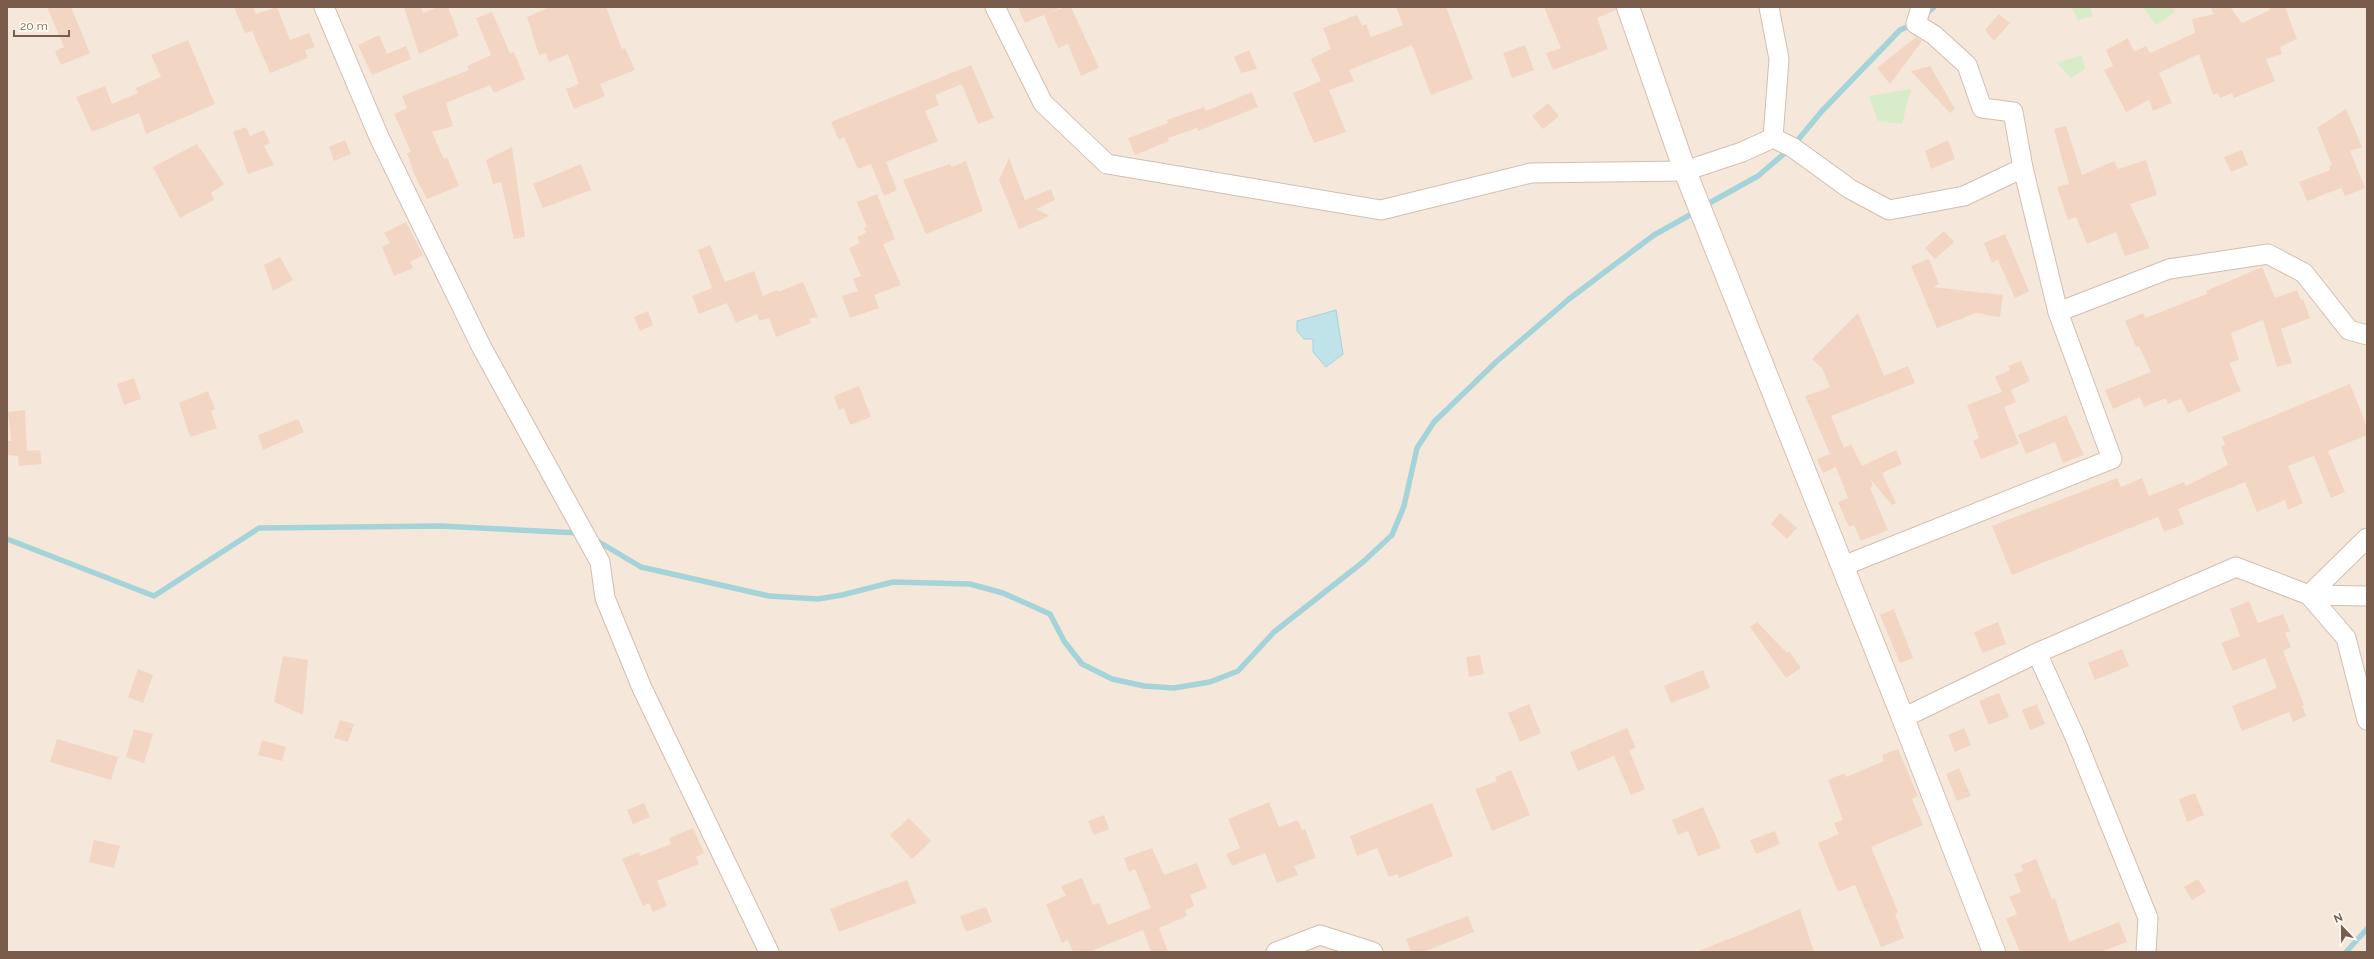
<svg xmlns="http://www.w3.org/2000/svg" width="2374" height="959" viewBox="0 0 2374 959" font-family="Raleway,sans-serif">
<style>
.residential{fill:#f5e8da}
.green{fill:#d8ecc9}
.water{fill:#bfe3e8;stroke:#a5d3da}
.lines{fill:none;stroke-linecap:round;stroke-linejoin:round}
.stream{stroke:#a5d3da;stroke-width:5.5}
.building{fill:#f3d5c3}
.street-casing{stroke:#d1beb0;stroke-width:21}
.secondary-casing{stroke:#d6c0b0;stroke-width:24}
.street{stroke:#fff;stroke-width:19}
.secondary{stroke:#fff;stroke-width:22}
</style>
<rect width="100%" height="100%" fill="#fdf6ec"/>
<!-- residential -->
<rect class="residential" x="7" y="7" width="2360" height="945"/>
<!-- green -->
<g class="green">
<path d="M2071 7H2090L2093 16 2078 20Z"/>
<path d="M2143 7H2173L2175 12 2156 25Z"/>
<path d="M2082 55 2085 69 2071 78 2057 63Z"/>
<path d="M1911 89 1902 124 1878 121 1869 96Z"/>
</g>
<!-- water -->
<path class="water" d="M1336 310 1343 354 1326 367 1313 352V339H1304L1297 331V321Z"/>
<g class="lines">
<!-- stream -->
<g class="stream">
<path d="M1924 16 1934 7"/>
<path d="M1704 206 1758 176 1792 147 1822 111 1900 30 1914 24"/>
<path d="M7 539 154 596 259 528 441 526 579 533"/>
<path d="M594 539 641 567 769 596 818 599 842 595 893 582 970 584 1003 593 1050 614 1064 641 1082 664 1112 679 1144 686 1174 688 1210 682 1238 671 1274 632 1363 562 1392 535 1404 506 1417 448 1434 422 1496 362 1569 299 1654 235 1697 211"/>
<path d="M2346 952 2367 929"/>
</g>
</g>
<!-- building -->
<g class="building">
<path d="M47 7H71L90 53 61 65 55 51 64 47Z"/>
<path d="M234 7H253L256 14 277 7 290 40 309 33 315 47 305 50 308 58 270 73 252 31 245 33Z"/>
<path d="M404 7H421L423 13 438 7H448L459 36 419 54Z"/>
<path d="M550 7H606L622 49 625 48 635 70 600 84 605 96 574 109 566 89 579 84 568 54 549 62 546 53 539 55 527 17Z"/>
<path d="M1018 7H1062L1025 23Z"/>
<path d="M1065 7H1071L1099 68 1081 76 1068 44 1058 48 1044 15Z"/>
<path d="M1396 7H1446L1473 79 1431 95 1412 45 1349 70 1354 81 1329 90 1346 132 1314 143 1293 93 1321 81 1311 59 1331 49 1323 28 1357 15 1362 26 1366 24 1371 37 1403 25Z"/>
<path d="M1544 7H1616V10L1597 18 1608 49 1553 70 1546 53 1561 48Z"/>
<path d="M2210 7H2230L2242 23 2270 10 2269 7H2285L2297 39 2280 47 2282 54 2266 59 2275 81 2234 98 2232 93 2220 98 2218 93 2213 95 2199 54 2159 73 2172 103 2153 111 2149 100 2126 112 2104 70 2113 66 2106 50 2128 38 2134 52 2146 46 2150 53 2195 33 2192 19 2214 14Z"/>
<path d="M492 12 510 53 514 52 525 79 494 93 490 85 446 103 453 126 432 132 444 159 447 157 459 186 427 199 415 176 407 153 411 152 394 114 407 108 402 96 469 70 467 66 491 55 476 18Z"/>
<path d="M1999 14 2010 23 1994 41 1985 30Z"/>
<path d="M379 35 387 54 406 46 411 59 372 75 358 45Z"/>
<path d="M1916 37 1922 41 1890 84 1877 68Z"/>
<path d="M188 40 215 104 146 134 139 113 92 132 76 97 105 86 112 104 138 93 136 88 161 77 151 55Z"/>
<path d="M1525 45 1534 70 1512 78 1503 53Z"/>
<path d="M1249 50 1257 69 1241 73 1234 57Z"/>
<path d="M971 65 994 118 978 124 962 84 935 95 939 105 925 111 938 141 886 162 897 190 884 196 871 164 858 169 844 137 839 140 831 122Z"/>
<path d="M1930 66 1955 109 1950 113 1911 71Z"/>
<path d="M1252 92 1258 107 1198 131 1197 128 1168 138 1169 141 1135 155 1128 138 1168 123 1167 120 1204 107 1206 111Z"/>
<path d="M1548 103 1559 116 1543 129 1532 116Z"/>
<path d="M2346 109 2362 147 2350 151 2365 188 2345 196 2341 188 2307 201 2299 182 2330 170 2329 166 2332 165 2317 128Z"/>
<path d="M2066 126 2082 175 2114 161 2118 169 2146 160 2157 195 2130 204 2150 248 2125 256 2116 232 2087 244 2076 217 2068 220 2057 187 2069 184 2054 129Z"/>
<path d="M246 127 250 136 264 130 270 143 264 146 274 165 248 174 233 132Z"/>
<path d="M345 140 351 154 334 161 329 147Z"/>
<path d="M1948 140 1955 159 1931 169 1925 151Z"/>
<path d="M197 144 224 184 211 193 214 200 180 218 153 167Z"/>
<path d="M512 147 525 237 514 239 501 182 493 184 486 160Z"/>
<path d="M2242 150 2248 165 2231 172 2224 157Z"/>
<path d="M1009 158 1025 200 1051 189 1055 200 1036 209 1050 216 1019 229 999 180Z"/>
<path d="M966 161 983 211 926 234 903 180 950 164 952 167Z"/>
<path d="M581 164 591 190 543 208 533 184Z"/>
<path d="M877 194 895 239 883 244 901 285 874 295 879 308 850 318 842 296 858 291 853 279 861 276 849 248 860 243 857 237 866 233 864 228 867 227 857 202Z"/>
<path d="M406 222 423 255 410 262 413 268 394 276 382 247 390 243 384 233Z"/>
<path d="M1944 231 1954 242 1935 259 1925 248Z"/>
<path d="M2005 234 2029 291 2015 298 1998 260 1992 263 1984 243Z"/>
<path d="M710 245 725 282 754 271 763 296 777 290 778 292 803 282 818 317 809 319 811 323 776 337 769 318 759 321 757 314 736 323 727 303 699 314 692 296 712 288 698 250Z"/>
<path d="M280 257 293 280 273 291 264 265Z"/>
<path d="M1929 259 1939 284 1933 287 2003 295 2000 317 1976 313 1937 328 1911 266Z"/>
<path d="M2262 267 2275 298 2297 290 2301 300 2303 299 2310 318 2281 329 2292 363 2277 367 2263 320 2231 333 2239 360 2229 363 2241 391 2188 413 2181 399 2168 404 2166 398 2144 407 2140 397 2113 409 2105 390 2151 372 2139 346 2136 347 2125 321 2143 313 2145 318 2207 294 2206 291Z"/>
<path d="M648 311 653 325 640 331 634 317Z"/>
<path d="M1858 313 1884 376 1908 366 1915 383 1831 416 1844 448 1851 444 1862 466 1896 450 1902 464 1882 473 1896 503 1892 505 1870 479 1873 486 1870 488 1888 530 1861 541 1854 525 1849 527 1838 502 1848 498 1836 467 1823 473 1817 459 1830 454 1805 396 1830 387 1822 368 1812 359Z"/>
<path d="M2021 361 2030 381 2011 390 2016 402 2004 407 2019 444 1981 459 1973 441 1979 438 1967 405 2002 392 1995 377 2010 370 2008 366Z"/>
<path d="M134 378 141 399 124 405 117 384Z"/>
<path d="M2350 384 2367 427V435L2328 451 2345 492 2331 498 2314 456 2288 466 2303 503 2288 510 2285 500 2257 512 2245 482 2178 509 2184 524 2164 532 2158 517 2012 575 1992 526 2117 478 2121 487 2142 478 2149 496 2184 482 2186 486 2228 465 2221 447 2225 445 2222 437Z"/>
<path d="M859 386 871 417 850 425 844 408 839 410 834 396Z"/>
<path d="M208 391 215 409 211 411 217 428 190 437 179 403Z"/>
<path d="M25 410 27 451 40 450 42 464 19 466 18 456 7 455V441H11L8 412Z"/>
<path d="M2066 415 2084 455 2063 463 2055 442 2026 454 2018 435Z"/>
<path d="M298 419 304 432 263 450 258 435Z"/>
<path d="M1780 513 1797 528 1787 539 1771 524Z"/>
<path d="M2249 601 2258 623 2283 614 2290 631 2285 633 2291 647 2283 651 2304 705H2302L2306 716 2293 722 2289 712 2242 731 2232 706 2277 688 2265 658 2233 671 2221 643 2240 636 2230 609Z"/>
<path d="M1894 609 1913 658 1900 663 1880 615Z"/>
<path d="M1757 622 1787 653 1789 651 1801 668 1786 678 1750 627Z"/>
<path d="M1998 622 2006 644 1982 653 1974 632Z"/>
<path d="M2122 649 2129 666 2095 680 2088 663Z"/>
<path d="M1480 655 1484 674 1469 677 1466 657Z"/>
<path d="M283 656 308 660 303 715 274 702Z"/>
<path d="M138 669 153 675 143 703 128 697Z"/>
<path d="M1703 670 1710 688 1671 703 1664 686Z"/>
<path d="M1999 693 2009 717 1989 725 1979 701Z"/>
<path d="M1529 704 1541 733 1520 742 1508 713Z"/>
<path d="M2037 704 2045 724 2030 730 2022 710Z"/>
<path d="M340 720 354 724 348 742 334 738Z"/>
<path d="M1627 728 1636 748 1629 750 1645 789 1631 795 1614 756 1578 771 1570 752Z"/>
<path d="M1964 728 1971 745 1955 752 1948 735Z"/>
<path d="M134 729 153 734 144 763 126 757Z"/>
<path d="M57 739 118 757 111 780 50 762Z"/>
<path d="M262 740 286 747 282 761 258 755Z"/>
<path d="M1898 749 1918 796 1912 799 1923 825 1871 847 1898 912 1895 914 1904 938 1881 947 1855 885 1838 892 1818 843 1839 834 1834 823 1843 820 1828 780 1845 773 1846 777 1884 761 1882 755Z"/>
<path d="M1959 768 1971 796 1957 801 1946 774Z"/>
<path d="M1511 770 1530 815 1492 831 1475 789 1497 781 1495 777Z"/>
<path d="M2195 793 2204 815 2187 822 2179 799Z"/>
<path d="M1269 802 1279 827 1298 820 1302 830 1305 829 1316 858 1294 866 1298 875 1277 883 1265 853 1232 866 1226 854 1240 848 1228 819Z"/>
<path d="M644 803 650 817 633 824 627 810Z"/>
<path d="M1432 803 1453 856 1399 878 1397 874 1389 877 1377 848 1357 856 1350 836Z"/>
<path d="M1703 807 1721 848 1698 856 1688 831 1678 835 1672 820Z"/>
<path d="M1104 815 1109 829 1094 835 1088 821Z"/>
<path d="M909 818 931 841 912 859 890 835Z"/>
<path d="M693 828 704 853 696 857 699 864 657 881 667 906 653 912 649 903 643 906 622 859 639 852 640 856 671 844 669 838Z"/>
<path d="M1775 831 1780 844 1756 854 1750 840Z"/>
<path d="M94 840 120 846 114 868 89 862Z"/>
<path d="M1152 848 1164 875 1197 863 1207 888 1190 895 1194 906 1185 910 1187 916 1159 928 1168 952H1151L1143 930 1089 952H1073L1068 940 1062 943 1046 904 1066 896 1061 886 1082 878 1093 905 1099 903 1108 925 1151 908 1135 869 1129 872 1124 858Z"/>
<path d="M2036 859 2052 899 2055 898 2069 942 2119 922 2127 942 2101 952H2020L2006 919 2017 914 2009 897 2021 892 2014 874 2023 871 2021 865Z"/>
<path d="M2198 879 2206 892 2192 900 2184 887Z"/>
<path d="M907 880 916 903 839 932 830 909Z"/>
<path d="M986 907 992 922 966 932 960 916Z"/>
<path d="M1800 909 1814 952H1696L1749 931Z"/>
<path d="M1468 916 1474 932 1423 952H1411L1406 939Z"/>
</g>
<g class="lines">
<!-- street casing -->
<g class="street-casing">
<g id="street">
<path d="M324 7 379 137 482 348 600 562 605 598 642 688 769 952"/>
<path d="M995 7 1043 103 1107 164 1381 210 1531 173 1685 171 1742 152 1773 138 1792 147 1850 189 1889 210 1964 196 2023 168"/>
<path d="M1769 7 1779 59 1773 138"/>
<path d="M2058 312 2169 269 2268 254 2304 273 2349 330 2367 335"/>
<path d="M2367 538 2309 595 2346 638 2367 720"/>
<path d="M1843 566 2112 459 2058 312 2023 168 2013 112 1982 108 1967 65 1934 35 1916 24 1921 7"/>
<path d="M2037 653 2075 737 2148 918 2146 952"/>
<path d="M1903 718 2037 653 2236 567 2309 595 2367 596"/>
<path d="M1276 952 1320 935 1373 952"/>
</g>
</g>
<!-- secondary casing -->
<g class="secondary-casing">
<path id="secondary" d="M1628 7 1685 171 1903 718 1994 952"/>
</g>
<!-- street -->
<use href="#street" class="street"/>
<!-- secondary -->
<use href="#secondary" class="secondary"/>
</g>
<!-- border -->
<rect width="2374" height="959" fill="none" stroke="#7a5c4d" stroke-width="16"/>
<!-- north arrow -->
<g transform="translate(2342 927) rotate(338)" stroke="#fffaf3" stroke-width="3" paint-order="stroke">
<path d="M0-3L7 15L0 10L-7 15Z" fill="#7a5c4d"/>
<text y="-6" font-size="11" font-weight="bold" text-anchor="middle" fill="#7a5c4d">N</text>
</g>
<!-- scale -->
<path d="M14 30v6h55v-6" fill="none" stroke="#7a5c4d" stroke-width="2"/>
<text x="20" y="30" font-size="12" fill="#7a5c4d" stroke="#fffaf3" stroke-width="3" paint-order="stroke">20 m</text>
</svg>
